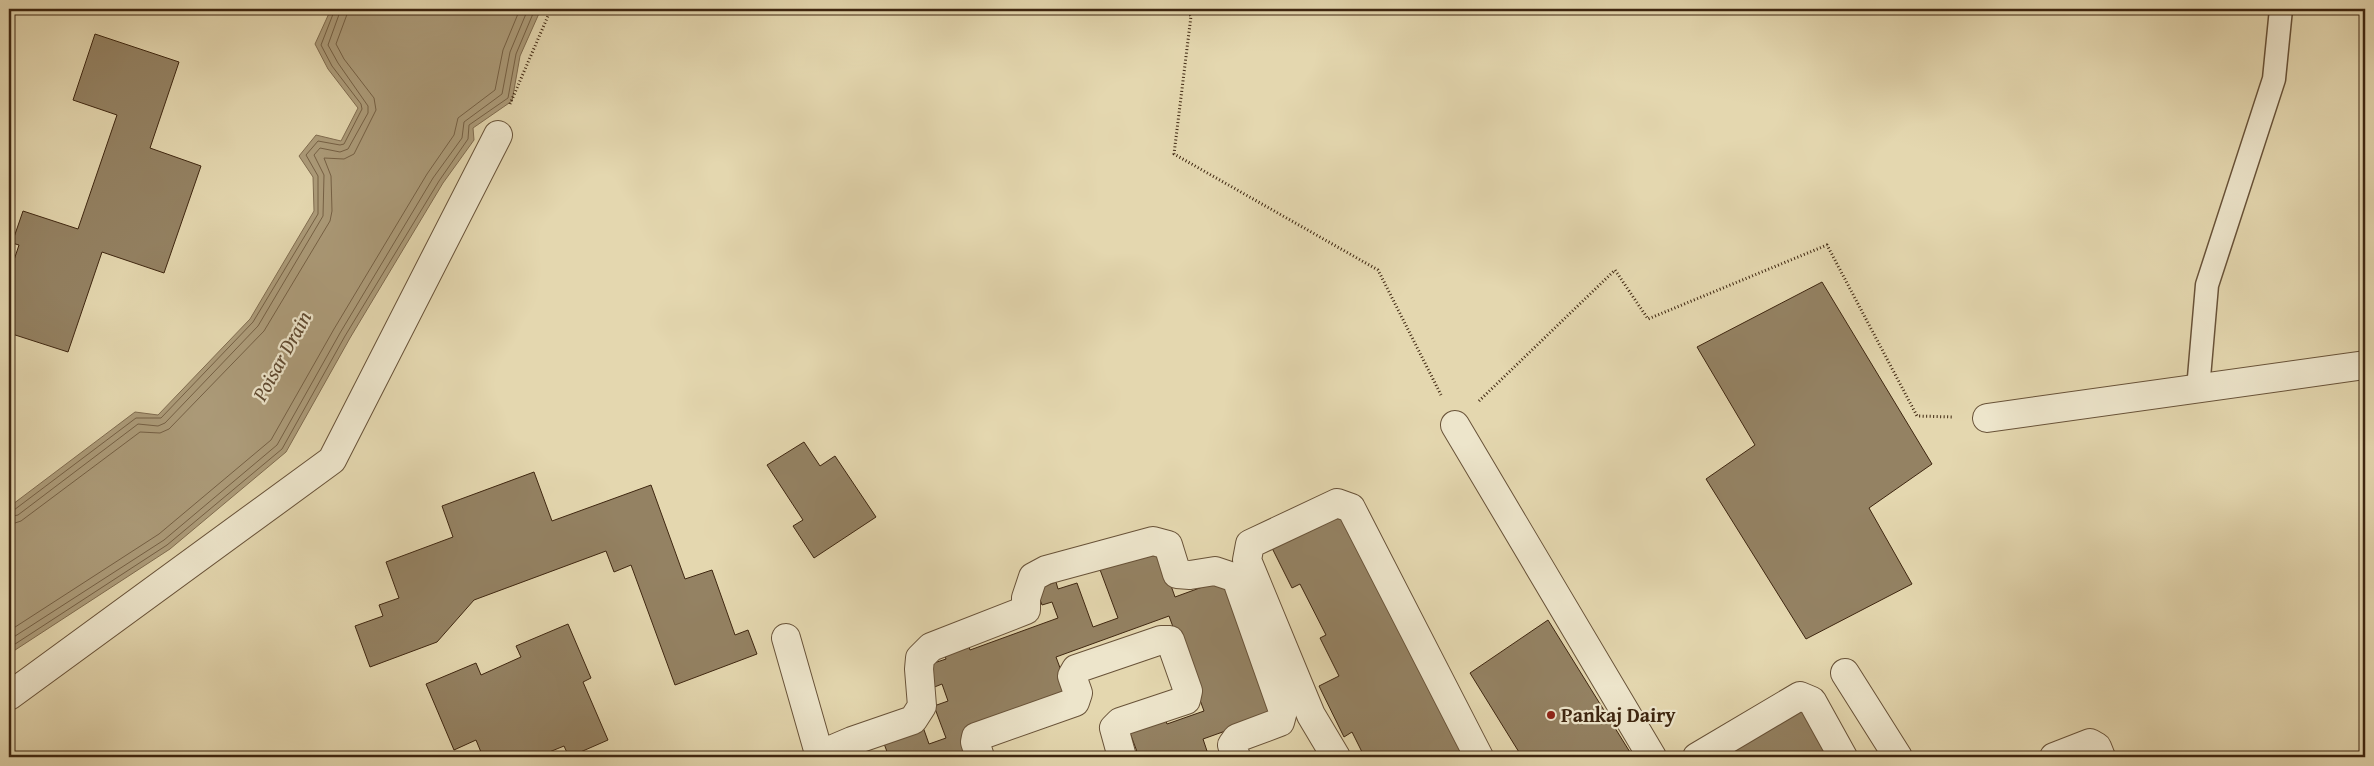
<svg xmlns="http://www.w3.org/2000/svg" width="2374" height="766" font-family="'Gentium Book Plus',serif">
<rect width="100%" height="100%" fill="#e4d7af"/>
<filter id="stains"><feTurbulence type="fractalNoise" baseFrequency=".004" numOctaves="4"/><feColorMatrix values="0 0 0 0 .2 0 0 0 0 .09 0 0 0 0 .02 0 0 0 .5 -.17"/></filter>
<radialGradient id="worn" r=".72"><stop offset=".6" stop-color="#630" stop-opacity="0"/><stop offset="1" stop-color="#630" stop-opacity=".3"/></radialGradient>
<!-- water -->
<path fill="#ac9b79" stroke="#806c4f" d="M 331,9 L 541,9 L 520,56 L 512,101 L 473,128 L 474,140 L 443,183 L 350,338 L 286,452 L 170,549 L 9,654 L 9,507 L 135,412 L 158,415 L 250,319 L 314,211 L 313,177 L 299,156 L 316,135 L 341,141 L 358,108 L 328,69 L 315,44 Z"/>
<g fill="none" stroke-linecap="round" stroke-linejoin="round">
<!-- shore -->
<g stroke="#756044" stroke-width="1">
<path d="M 9,511 L 14,510 L 136,418 L 161,418 L 253,322 L 318,214 L 318,176 L 306,155 L 318,141 L 340,145 L 344,144 L 362,109 L 361,104 L 332,66 L 321,45 L 335,9"/>
<path d="M 9,517 L 18,515 L 138,424 L 158,426 L 165,423 L 258,326 L 323,216 L 324,175 L 314,155 L 320,148 L 340,152 L 348,149 L 368,113 L 368,106 L 338,63 L 328,45 L 341,9"/>
<path d="M 9,525 L 21,521 L 140,432 L 160,433 L 169,429 L 264,331 L 330,221 L 332,211 L 331,176 L 324,158 L 344,159 L 354,154 L 376,110 L 374,98 L 344,59 L 336,44 L 349,9"/>
<path d="M 9,631 L 159,534 L 271,440 L 334,329 L 427,174 L 454,135 L 458,118 L 495,90 L 503,50 L 520,9"/>
<path d="M 9,640 L 164,540 L 277,445 L 340,333 L 433,178 L 462,138 L 464,122 L 502,94 L 510,52 L 528,9"/>
<path d="M 9,648 L 167,545 L 282,449 L 345,336 L 439,181 L 468,139 L 469,125 L 508,98 L 516,54 L 535,9"/>
</g>
</g>
<!-- building -->
<g fill="#948263" stroke="#3e2610">
<path d="M 95,34 L 179,62 L 150,148 L 201,166 L 164,273 L 102,252 L 68,352 L 9,333 L 9,275 L 19,245 L 12,243 L 23,211 L 78,229 L 117,115 L 73,100 Z"/>
<path d="M 1822,282 L 1932,464 L 1869,508 L 1912,584 L 1806,639 L 1706,479 L 1755,445 L 1697,347 Z"/>
<path d="M 804,442 L 820,466 L 835,456 L 876,517 L 814,558 L 793,526 L 803,520 L 767,465 Z"/>
<path d="M 534,472 L 552,521 L 651,485 L 685,579 L 712,570 L 735,635 L 748,630 L 757,654 L 675,685 L 631,565 L 614,572 L 606,551 L 474,600 L 437,642 L 370,667 L 355,626 L 383,616 L 379,605 L 399,598 L 386,562 L 453,537 L 442,506 Z"/>
<path d="M 1343,511 L 1473,757 L 1360,757 L 1364,756 L 1352,732 L 1344,737 L 1319,686 L 1339,676 L 1320,638 L 1326,635 L 1300,584 L 1292,588 L 1271,546 Z"/>
<path d="M 1157,546 L 1175,597 L 1227,578 L 1276,713 L 1203,739 L 1209,757 L 1139,757 L 1127,725 L 1163,712 L 1167,724 L 1204,711 L 1169,616 L 1056,657 L 1070,695 L 974,757 L 889,757 L 883,741 L 923,727 L 929,744 L 946,738 L 934,706 L 948,701 L 942,684 L 932,688 L 925,666 L 946,659 L 943,650 L 967,641 L 970,650 L 1058,618 L 1052,602 L 1042,605 L 1036,589 L 1056,582 L 1058,589 L 1077,583 L 1093,627 L 1118,618 L 1099,567 Z"/>
<path d="M 1548,620 L 1633,757 L 1522,757 L 1470,673 Z"/>
<path d="M 568,624 L 591,678 L 583,682 L 608,740 L 569,757 L 564,746 L 537,757 L 483,757 L 476,740 L 454,750 L 426,684 L 476,663 L 481,675 L 521,657 L 516,646 Z"/>
<path d="M 1799,703 L 1833,757 L 1713,757 Z"/>
</g>
<g fill="none" stroke-linecap="round" stroke-linejoin="round">
<defs>
<path id="service" d="M 2198,389 L 2207,285 L 2274,79 L 2281,9"/>
<g id="minor">
<path d="M 1987,418 L 2365,365"/>
<path d="M 1455,425 L 1652,757"/>
<path d="M 786,638 L 820,757"/>
<path d="M 1845,673 L 1898,757"/>
<path d="M 9,696 L 332,460 L 498,135"/>
<path d="M 819,755 L 852,741 L 913,720 L 922,706 L 919,669 L 920,658 L 931,647 L 1026,610 L 1026,598 L 1033,577 L 1046,570 L 1153,541 L 1168,545 L 1177,574 L 1190,575 L 1215,571 L 1236,578 L 1283,711 L 1280,722 L 1237,738 L 1232,745 L 1236,757"/>
<path d="M 980,757 L 975,742 L 976,737 L 1075,702 L 1078,693 L 1072,676 L 1076,669 L 1161,640 L 1170,640 L 1188,691 L 1186,700 L 1120,722 L 1114,728 L 1122,757"/>
<path d="M 1336,757 L 1311,715 L 1247,560 L 1250,544 L 1337,503 L 1351,508 L 1479,757"/>
<path d="M 1697,757 L 1800,696 L 1812,701 L 1843,757"/>
<path d="M 2054,757 L 2090,743 L 2097,747 L 2101,757"/>
</g>
</defs>
<!-- service casing -->
<use href="#service" stroke="#685238" stroke-width="25"/>
<!-- minor casing -->
<use href="#minor" stroke="#685238" stroke-width="30"/>
<!-- path -->
<g stroke="#3e2610" stroke-width="3" stroke-dasharray="1 2.5" stroke-linecap="butt">
<path d="M 1186,9 L 1191,16 L 1174,154 L 1378,270 L 1441,395"/>
<path d="M 510,104 L 551,9"/>
<path d="M 1479,401 L 1615,270 L 1648,319 L 1827,245 L 1917,416 L 1954,417"/>
</g>
<!-- service -->
<use href="#service" stroke="#ede5cb" stroke-width="22"/>
<!-- minor -->
<use href="#minor" stroke="#ede5cb" stroke-width="28"/>
</g>
<!-- markers -->
<circle fill="#8f2418" stroke="#ede5cb" stroke-width="2" cx="1551" cy="715" r="5"/>
<g text-anchor="middle" stroke-width="4.5" stroke-linejoin="round" paint-order="stroke">
<!-- poi labels -->
<g font-size="20" font-weight="bold" fill="#3e2610" stroke="#ede5cb" text-anchor="start">
<text x="1561" y="722">Pankaj Dairy</text>
</g>
<!-- water labels -->
<g font-size="21" font-style="italic" fill="#5f4930" stroke="#ede5cb">
<text transform="translate(282 356) rotate(-61)" y="7">Poisar Drain</text>
</g>
</g>
<!-- margin -->
<rect width="2374" height="766" fill="none" stroke="#e4d7af" stroke-width="30"/>
<rect x="10" y="10" width="2354" height="746" fill="none" stroke="#3e2610" stroke-width="2.5"/>
<rect x="15" y="15" width="2344" height="736" fill="none" stroke="#3e2610"/>
<rect width="100%" height="100%" filter="url(#stains)"/>
<rect width="100%" height="100%" fill="url(#worn)"/>
</svg>
